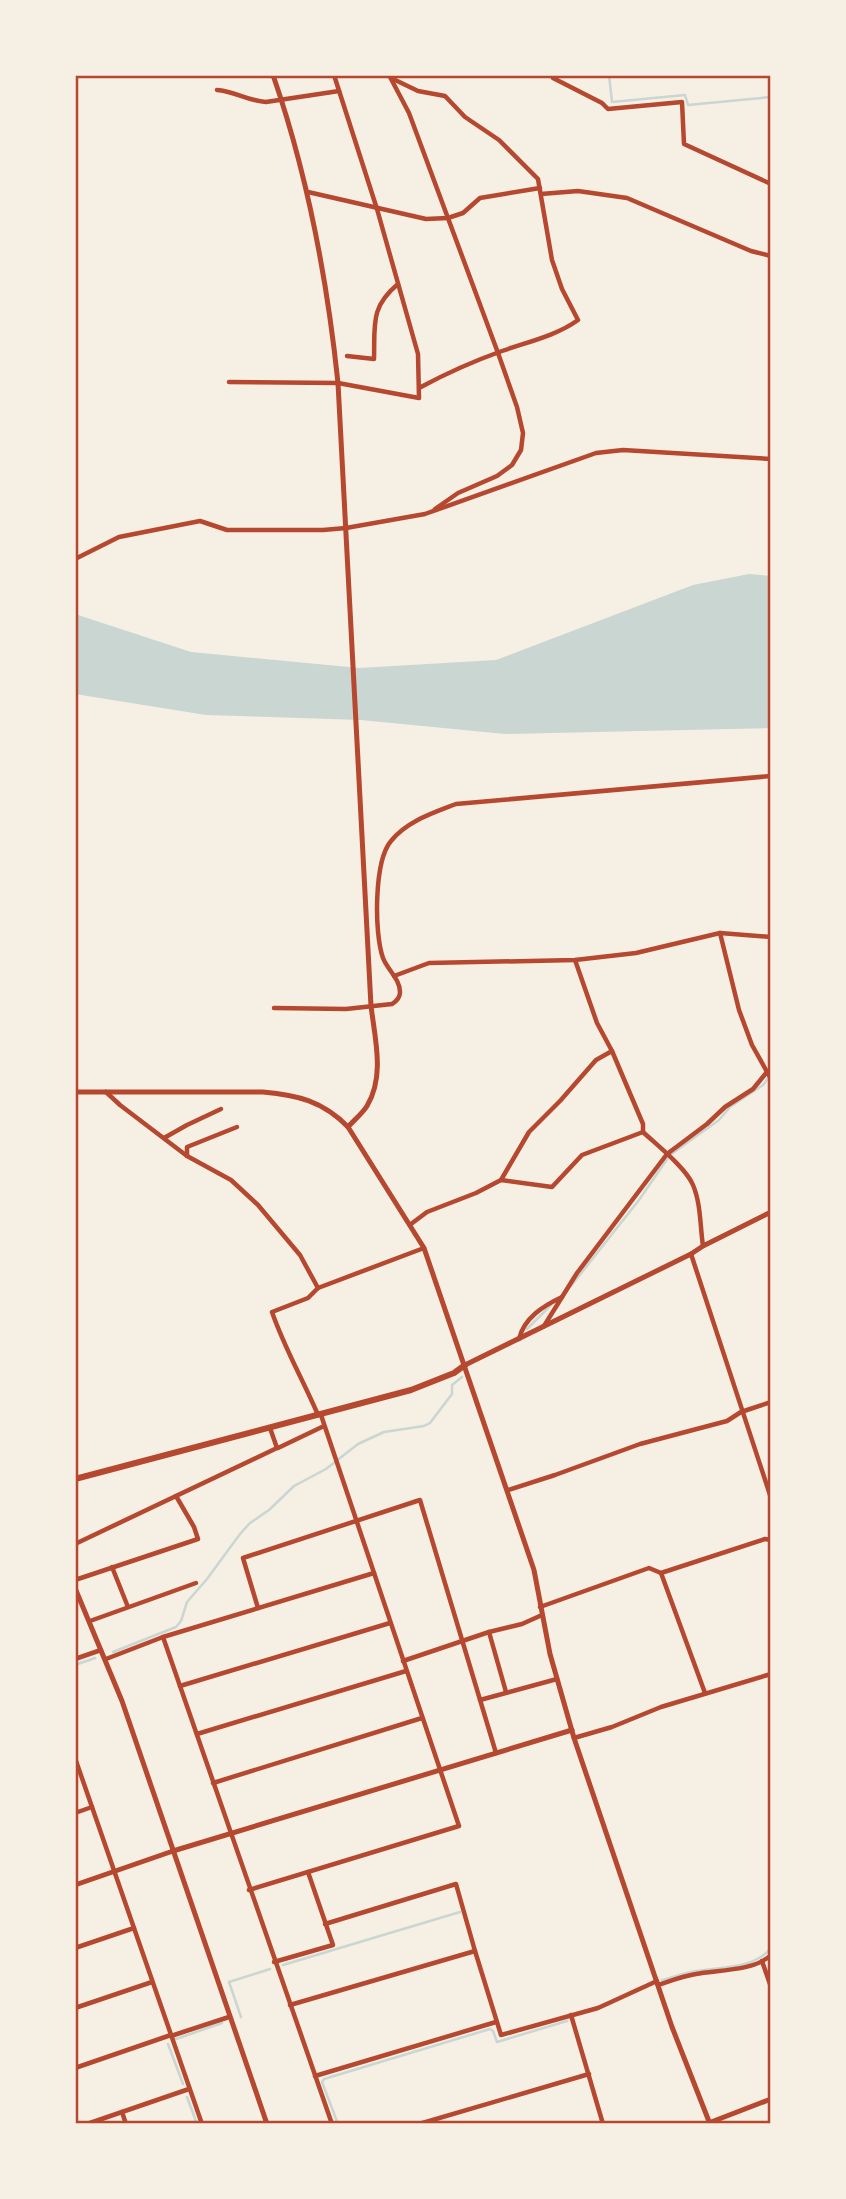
<svg xmlns="http://www.w3.org/2000/svg" width="846" height="2199" font-family="'Open Sans',sans-serif">
<rect width="100%" height="100%" fill="#f6efe4"/>
<!-- water -->
<path fill="#c9d6d2" d="M 749,574 L 771,576 L 771,728 L 505,734 L 361,720 L 206,715 L 75,694 L 75,614 L 191,652 L 359,668 L 496,660 L 693,585 Z"/>
<g fill="none" stroke-linecap="round" stroke-linejoin="round">
<!-- stream -->
<g stroke="#c9d6d2" stroke-width="2.5">
<path d="M 609,75 L 612,102 L 685,95 L 688,105 L 771,97"/>
<path d="M 571,1286 L 639,1200 L 670,1155 L 719,1120 L 730,1107 L 763,1085 L 769,1077"/>
<path d="M 527,1329 L 551,1305"/>
<path d="M 113,1652 L 176,1627 L 181,1621 L 187,1602 L 207,1579 L 240,1534 L 250,1523 L 269,1510 L 294,1486 L 326,1469 L 358,1444 L 384,1432 L 424,1426 L 430,1423 L 452,1394 L 452,1385 L 462,1377"/>
<path d="M 75,1665 L 95,1658"/>
<path d="M 283,1965 L 460,1912"/>
<path d="M 662,1980 C 673,1977 684,1973 696,1971 C 720,1967 754,1969 771,1948"/>
<path d="M 241,2017 L 229,1982 L 270,1969"/>
<path d="M 176,2039 L 222,2023"/>
<path d="M 168,2044 L 183,2084"/>
<path d="M 187,2097 L 197,2124"/>
<path d="M 338,2124 L 322,2082 L 324,2079 L 490,2029 L 493,2031 L 497,2042 L 567,2021"/>
</g>
<!-- minor -->
<g stroke="#b5482f" stroke-width="4.5">
<path d="M 389,75 L 409,113 L 498,353 L 517,407 L 523,433 L 521,450 L 512,465 L 497,476 L 458,493 L 435,509"/>
<path d="M 553,75 L 553,78 L 602,103 L 608,109 L 682,102 L 684,144 L 771,184"/>
<path d="M 391,78 L 418,91 L 445,96 L 465,117 L 499,140 L 538,179 L 552,260 L 562,289 L 578,320 C 556,336 527,342 502,351 C 474,361 447,373 421,387"/>
<path d="M 217,90 C 234,91 248,101 266,102 L 339,91"/>
<path d="M 308,192 L 426,219 L 448,218 L 463,213 L 480,198 L 540,188"/>
<path d="M 541,194 L 578,191 L 627,198 L 751,251 L 771,256"/>
<path d="M 347,356 L 374,359 C 375,325 370,307 398,284"/>
<path d="M 229,382 L 338,383 L 419,398 L 418,354 L 377,209 L 334,75"/>
<path d="M 75,559 L 119,537 L 200,521 L 227,530 L 323,530 L 346,528 L 425,514 L 596,453 L 623,450 L 771,459"/>
<path d="M 720,933 L 739,1010 L 752,1045 L 771,1079"/>
<path d="M 575,960 L 597,1023 L 612,1051 L 643,1124 L 643,1132 C 657,1145 686,1168 693,1185 C 701,1204 700,1226 703,1246"/>
<path d="M 394,976 L 429,963 L 575,960 L 636,953 L 720,933 L 771,937"/>
<path d="M 274,1008 L 346,1009 L 392,1004 C 397,1001 400,998 400,992 C 400,979 387,969 383,958 C 374,933 374,861 391,841 C 407,821 433,813 456,804 L 771,776"/>
<path d="M 106,1092 L 120,1105 L 187,1156 L 231,1180 L 258,1205 L 300,1255 L 318,1288"/>
<path d="M 164,1138 L 187,1125 L 221,1109"/>
<path d="M 187,1156 L 187,1147 L 237,1127"/>
<path d="M 501,1180 L 552,1187 L 582,1155 L 643,1132"/>
<path d="M 411,1224 L 427,1212 L 476,1193 L 501,1180 L 529,1132 L 560,1101 L 596,1060 L 612,1051"/>
<path d="M 691,1254 L 771,1498"/>
<path d="M 544,1326 L 577,1273 L 667,1154 L 707,1124 L 725,1107 L 753,1089 L 767,1072"/>
<path d="M 519,1339 C 524,1318 543,1306 562,1297"/>
<path d="M 318,1415 C 303,1380 284,1347 272,1312 L 308,1298 L 318,1288 L 424,1248"/>
<path d="M 278,1448 L 324,1426"/>
<path d="M 508,1490 L 555,1475 L 640,1444 L 727,1421 L 741,1412 L 771,1402"/>
<path d="M 75,1544 L 277,1448 L 270,1428"/>
<path d="M 112,1567 L 128,1607"/>
<path d="M 661,1573 L 705,1693"/>
<path d="M 75,1580 L 198,1539 L 194,1527 L 176,1496"/>
<path d="M 540,1607 L 649,1568 L 661,1573 L 765,1539 L 771,1540"/>
<path d="M 258,1608 L 243,1558 L 420,1500 L 496,1753"/>
<path d="M 90,1621 L 196,1583"/>
<path d="M 489,1632 L 506,1692"/>
<path d="M 75,1659 L 101,1650"/>
<path d="M 106,1659 L 163,1637"/>
<path d="M 403,1661 L 489,1632 L 522,1624 L 542,1615"/>
<path d="M 180,1686 L 390,1623"/>
<path d="M 480,1700 L 557,1679"/>
<path d="M 197,1734 L 406,1671"/>
<path d="M 574,1738 L 612,1727 L 661,1707 L 771,1674"/>
<path d="M 75,1758 L 202,2124"/>
<path d="M 213,1783 L 422,1718"/>
<path d="M 75,1813 L 92,1807"/>
<path d="M 249,1890 L 459,1826 L 321,1415"/>
<path d="M 325,1924 L 456,1884 L 475,1951"/>
<path d="M 75,1948 L 134,1928"/>
<path d="M 762,1961 L 771,1987"/>
<path d="M 274,1962 L 333,1945 L 308,1872"/>
<path d="M 658,1985 C 670,1981 683,1976 696,1974 C 717,1970 755,1971 771,1955"/>
<path d="M 290,2005 L 475,1951 L 501,2035 L 598,2008 L 657,1981"/>
<path d="M 75,2008 L 152,1982"/>
<path d="M 571,2015 L 603,2124"/>
<path d="M 171,2036 L 229,2017"/>
<path d="M 75,2068 L 171,2035"/>
<path d="M 315,2076 L 496,2022"/>
<path d="M 122,2112 L 126,2124"/>
<path d="M 87,2124 L 189,2089"/>
<path d="M 332,2124 L 163,1637 L 374,1573"/>
<path d="M 419,2124 L 589,2074"/>
</g>
<!-- tertiary -->
<g stroke="#b5482f" stroke-width="5">
<path d="M 75,1588 L 122,1701 L 267,2124"/>
<path d="M 75,1885 L 173,1851 L 572,1730"/>
<path d="M 706,2124 L 771,2099"/>
</g>
<!-- secondary -->
<g stroke="#b5482f" stroke-width="5">
<path d="M 273,75 C 308,176 327,278 338,383 L 371,1006 C 375,1039 385,1076 367,1106 C 362,1114 354,1120 348,1127"/>
<path d="M 75,1092 L 263,1092 C 297,1095 323,1101 348,1127 L 424,1248 L 534,1570 L 550,1654 L 574,1738 L 672,2027 L 710,2124"/>
<path d="M 465,1365 L 691,1254 L 703,1246 L 771,1212"/>
</g>
<!-- primary -->
<path stroke="#b5482f" stroke-width="6" d="M 75,1479 L 411,1390 L 454,1373 L 465,1365"/>
</g>
<!-- border -->
<rect width="846" height="2199" fill="none" stroke="#f6efe4" stroke-width="154"/>
<rect x="77" y="77" width="692" height="2045" fill="none" stroke="#b5482f" stroke-width="2.5"/>
</svg>
